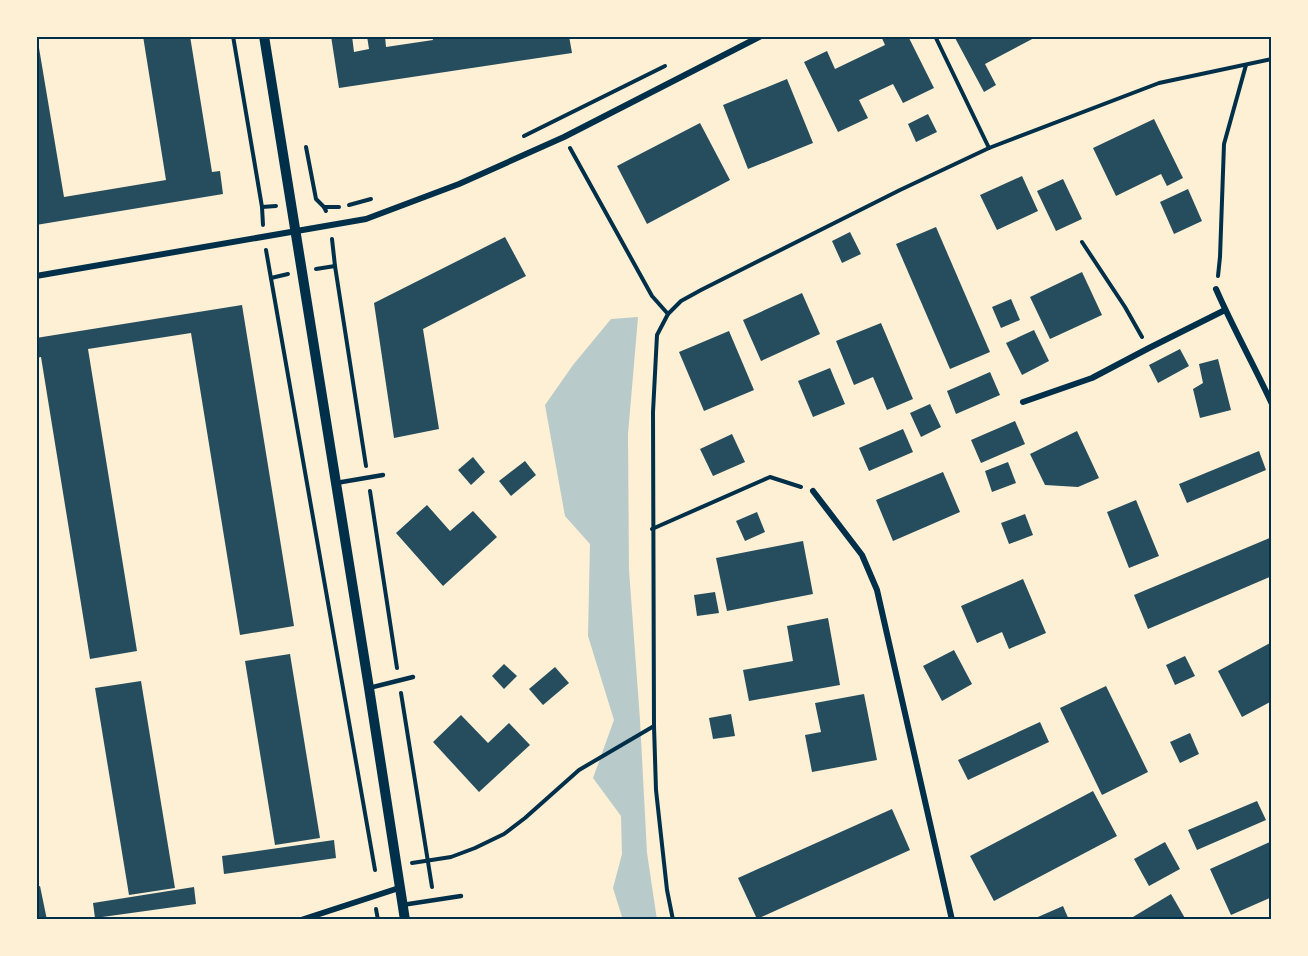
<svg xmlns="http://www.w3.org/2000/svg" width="1308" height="956" font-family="Arial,sans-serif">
<rect width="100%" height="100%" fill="#fdf0d5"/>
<!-- green -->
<path fill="#b9caca" d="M 638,317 L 628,434 L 629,570 L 640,720 L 647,853 L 657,920 L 623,920 L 613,888 L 622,854 L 621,816 L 593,778 L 614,720 L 588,636 L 590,544 L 565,516 L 545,405 L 573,365 L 611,319 Z"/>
<!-- building -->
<g fill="#264d5e">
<path d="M 36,36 L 37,36 L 64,197 L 166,180 L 143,36 L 190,36 L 212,172 L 220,171 L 223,194 L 36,225 Z"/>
<path d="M 331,36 L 352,36 L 354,52 L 369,49 L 367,36 L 385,36 L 386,47 L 433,40 L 432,36 L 450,36 L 450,38 L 463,36 L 569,36 L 572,53 L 339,88 Z"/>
<path d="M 881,36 L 908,36 L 934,88 L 903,103 L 893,84 L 859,100 L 868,118 L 838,132 L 804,62 L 827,51 L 835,69 L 885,45 Z"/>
<path d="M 954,36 L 1038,36 L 985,64 L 996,85 L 984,92 Z"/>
<path d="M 787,79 L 813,143 L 748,169 L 723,105 Z"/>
<path d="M 928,114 L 937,132 L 916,142 L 908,124 Z"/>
<path d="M 1154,119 L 1183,178 L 1167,186 L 1161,174 L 1116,196 L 1093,148 Z"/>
<path d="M 700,123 L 730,180 L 647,224 L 617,166 Z"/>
<path d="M 1022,176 L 1038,211 L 997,230 L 980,195 Z"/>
<path d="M 1063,179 L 1082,219 L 1056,231 L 1037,191 Z"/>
<path d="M 1188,189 L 1202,221 L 1174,234 L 1160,202 Z"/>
<path d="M 936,227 L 990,352 L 950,369 L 896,244 Z"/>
<path d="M 850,232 L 861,254 L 842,263 L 832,241 Z"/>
<path d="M 505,237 L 526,276 L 423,329 L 439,429 L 394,438 L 374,303 Z"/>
<path d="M 1082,272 L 1102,315 L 1050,339 L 1030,297 Z"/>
<path d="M 802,293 L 820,334 L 761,361 L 743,320 Z"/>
<path d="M 1011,299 L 1020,320 L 1001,328 L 992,307 Z"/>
<path d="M 242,305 L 294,626 L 240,635 L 191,333 L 88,349 L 137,651 L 90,659 L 41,357 L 36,358 L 36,338 Z"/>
<path d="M 881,323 L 913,399 L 887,410 L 873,377 L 854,385 L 836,341 Z"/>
<path d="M 1034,330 L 1049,361 L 1022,375 L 1006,343 Z"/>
<path d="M 729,331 L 754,390 L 704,411 L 679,352 Z"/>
<path d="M 1180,349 L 1189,366 L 1158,383 L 1149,365 Z"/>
<path d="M 1218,359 L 1231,410 L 1200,418 L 1193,389 L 1203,383 L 1199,364 Z"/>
<path d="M 830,368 L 845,404 L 813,417 L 798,381 Z"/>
<path d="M 990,372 L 1000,395 L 956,414 L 947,391 Z"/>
<path d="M 930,404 L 941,427 L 921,437 L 910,413 Z"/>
<path d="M 1015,421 L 1025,444 L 981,463 L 971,440 Z"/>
<path d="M 903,429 L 913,452 L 869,471 L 859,448 Z"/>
<path d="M 1077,431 L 1099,478 L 1078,487 L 1045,485 L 1030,454 Z"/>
<path d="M 732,434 L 745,462 L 713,476 L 700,449 Z"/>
<path d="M 1259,451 L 1266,470 L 1187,503 L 1179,484 Z"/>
<path d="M 473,457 L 485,472 L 471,485 L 458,470 Z"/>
<path d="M 525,461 L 536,475 L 511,496 L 499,481 Z"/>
<path d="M 1008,462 L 1016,483 L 992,492 L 985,471 Z"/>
<path d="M 943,472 L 960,512 L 893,541 L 876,500 Z"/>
<path d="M 1136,500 L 1159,556 L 1129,568 L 1107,512 Z"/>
<path d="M 427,505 L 450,531 L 473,511 L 497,537 L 443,586 L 396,533 Z"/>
<path d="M 757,512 L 765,532 L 745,541 L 736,521 Z"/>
<path d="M 1025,514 L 1033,535 L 1009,544 L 1001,523 Z"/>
<path d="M 1272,537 L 1272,576 L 1148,629 L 1134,595 Z"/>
<path d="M 803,541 L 813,594 L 727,611 L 716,558 Z"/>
<path d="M 1023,579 L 1046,633 L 1009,649 L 1002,632 L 977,643 L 961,606 Z"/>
<path d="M 715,592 L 719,613 L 697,616 L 694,595 Z"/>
<path d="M 828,618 L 840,685 L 749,701 L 743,670 L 793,661 L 787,626 Z"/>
<path d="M 1272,642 L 1272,701 L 1242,717 L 1218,671 Z"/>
<path d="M 954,650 L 972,684 L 942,701 L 923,666 Z"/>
<path d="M 290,654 L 320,838 L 275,845 L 245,661 Z"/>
<path d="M 1185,656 L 1195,676 L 1175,685 L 1166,665 Z"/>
<path d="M 504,664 L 517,676 L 504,689 L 492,676 Z"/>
<path d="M 555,667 L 569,683 L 543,705 L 529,689 Z"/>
<path d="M 141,681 L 175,888 L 129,895 L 95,688 Z"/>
<path d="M 1106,686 L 1148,772 L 1102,795 L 1060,708 Z"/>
<path d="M 864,694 L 877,760 L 812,772 L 805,735 L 821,732 L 815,703 Z"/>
<path d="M 731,714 L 735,736 L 713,739 L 709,718 Z"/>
<path d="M 461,715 L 488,743 L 509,723 L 530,745 L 479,792 L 433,742 Z"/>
<path d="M 1040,722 L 1049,742 L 968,780 L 958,760 Z"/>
<path d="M 1190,733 L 1199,754 L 1180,763 L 1170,742 Z"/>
<path d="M 1093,791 L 1117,836 L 994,901 L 970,856 Z"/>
<path d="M 1257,801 L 1266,820 L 1197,850 L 1188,830 Z"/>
<path d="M 892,809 L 910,850 L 757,919 L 738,878 Z"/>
<path d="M 334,840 L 336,858 L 224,874 L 222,856 Z"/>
<path d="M 1272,841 L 1272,897 L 1231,915 L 1210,869 Z"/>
<path d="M 1165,842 L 1180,869 L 1149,886 L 1134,859 Z"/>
<path d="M 40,886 L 47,920 L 36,920 L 36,887 Z"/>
<path d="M 194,887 L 196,904 L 95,918 L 93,903 Z"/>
<path d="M 1171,894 L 1186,920 L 1128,920 Z"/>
<path d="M 1063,906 L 1069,920 L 1031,920 Z"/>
</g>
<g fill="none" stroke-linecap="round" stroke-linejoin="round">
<!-- path -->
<g stroke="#003049" stroke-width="4">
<path d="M 233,36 L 262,207 L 263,225"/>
<path d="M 935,36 L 989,148"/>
<path d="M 524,136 L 665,66"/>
<path d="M 306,147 L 316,199 L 324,207 L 326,211"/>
<path d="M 570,148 L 652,296 L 668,314"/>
<path d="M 349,205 L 371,199"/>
<path d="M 262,207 L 276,206"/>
<path d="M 324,207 L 339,207"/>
<path d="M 332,239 L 335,266 L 366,466"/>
<path d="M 1082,242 L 1125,307 L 1142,337"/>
<path d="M 266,250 L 375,870"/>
<path d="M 316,269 L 335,266"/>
<path d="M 1218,276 L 1220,257 L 1224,144 L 1246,65"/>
<path d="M 271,278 L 288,274"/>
<path d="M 370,491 L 397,668"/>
<path d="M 652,529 L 770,477 L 801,487"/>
<path d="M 401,693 L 432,887"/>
<path d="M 412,863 L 451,857 L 475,848 L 504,834 L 525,818 L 579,770 L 654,726"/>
<path d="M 376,909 L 378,920"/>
<path d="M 673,920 L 667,890 L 656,790 L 654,726 L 653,412 L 657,335 L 668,314 L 681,301 L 701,290 L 900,190 L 989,148 L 1159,83 L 1272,59"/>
</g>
<!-- service -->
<g stroke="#003049" stroke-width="4.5">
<path d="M 336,483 L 383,475"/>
<path d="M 369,688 L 413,677"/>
<path d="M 402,905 L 461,896"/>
</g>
<!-- minor -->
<g stroke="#003049" stroke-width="6">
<path d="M 36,276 L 366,219 L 459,184 L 564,137 L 761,36"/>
<path d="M 1216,289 C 1233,328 1254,365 1272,404"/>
<path d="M 1023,402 L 1092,378 L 1149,348 L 1225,310"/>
<path d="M 813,491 L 862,555 L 877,590 L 952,920"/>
<path d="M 301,920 L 399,888"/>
</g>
<!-- tertiary -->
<path stroke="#003049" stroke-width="10" d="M 264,36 L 369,688 L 405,920"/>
</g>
<!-- border -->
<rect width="1308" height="956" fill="none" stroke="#fdf0d5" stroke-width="75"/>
<rect x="38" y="38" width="1232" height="880" fill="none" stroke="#003049" stroke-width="2"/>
</svg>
